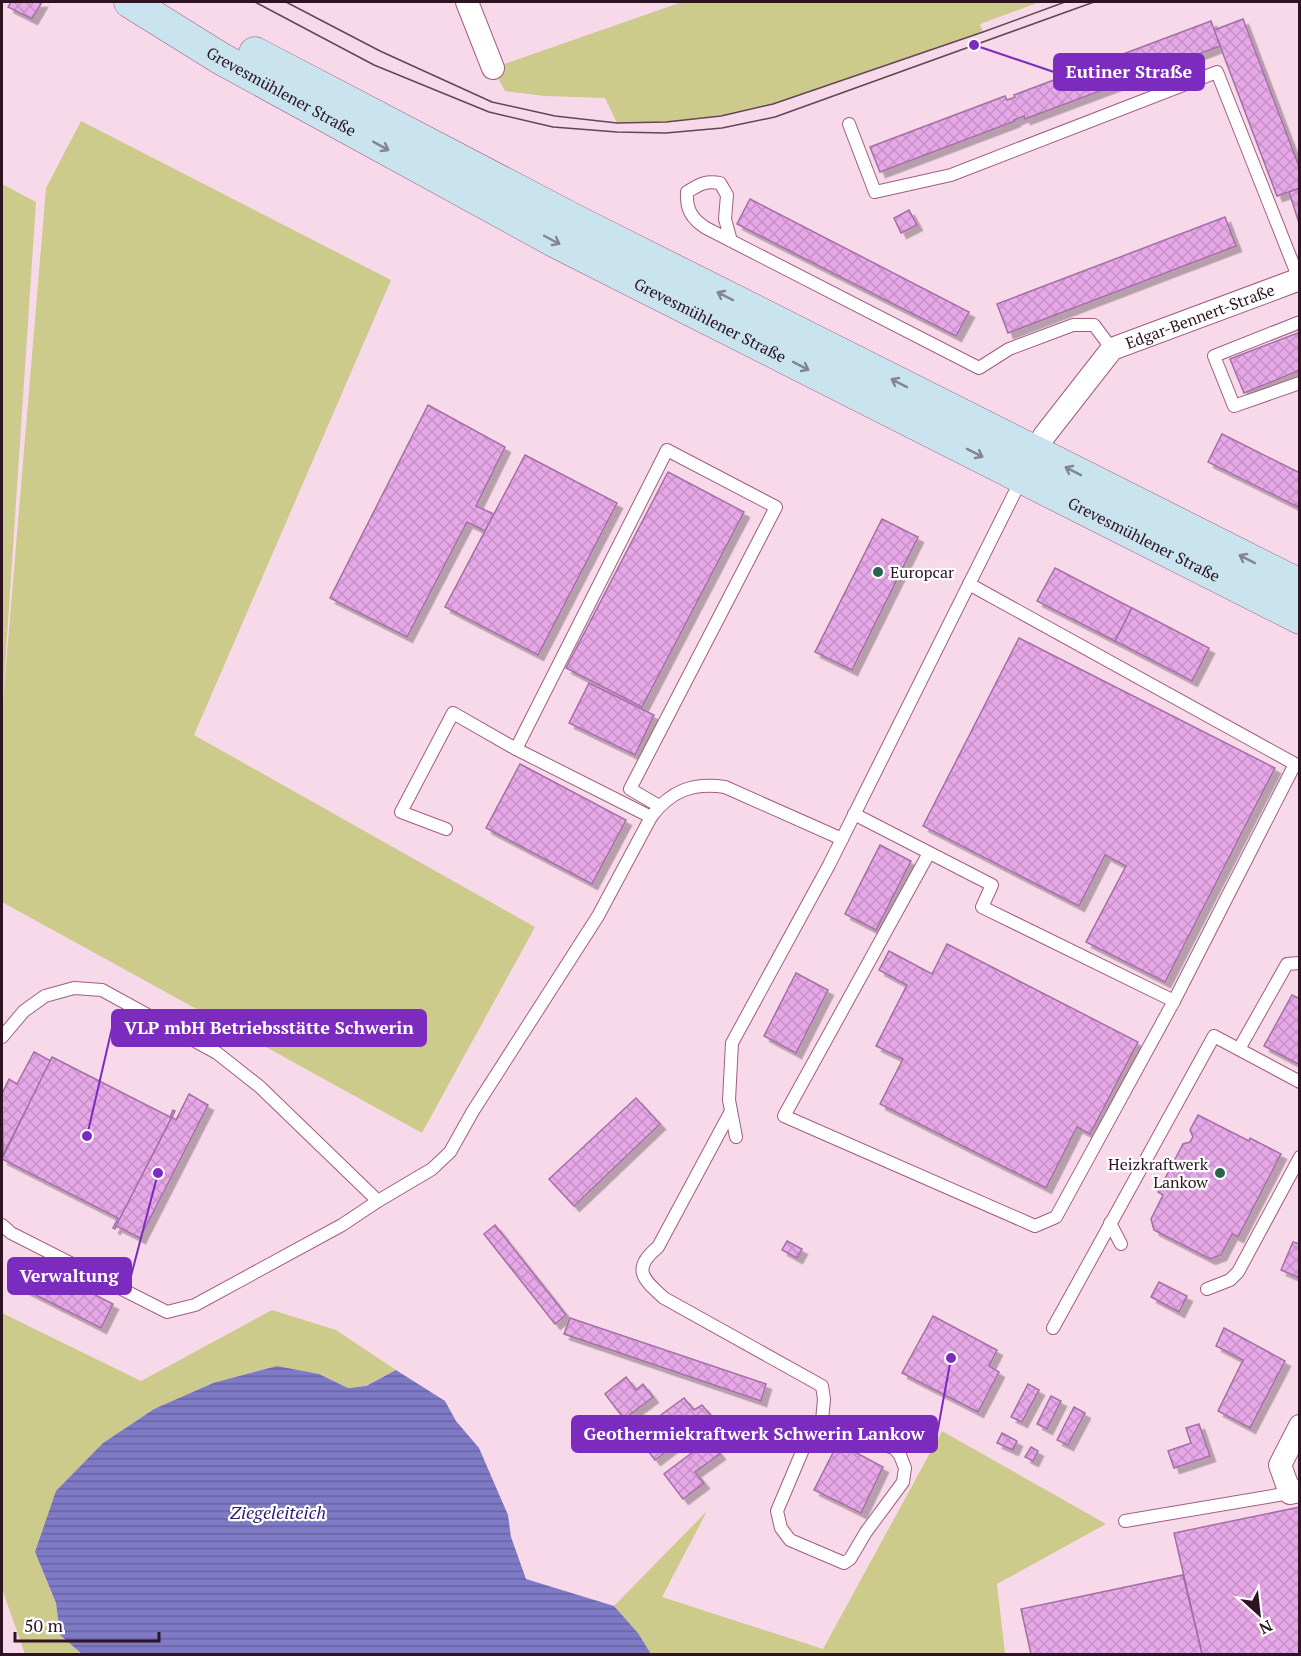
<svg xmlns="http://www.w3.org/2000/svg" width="1301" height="1656" font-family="'PT Serif',serif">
<defs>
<pattern id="water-rules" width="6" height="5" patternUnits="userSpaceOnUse" patternTransform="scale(1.5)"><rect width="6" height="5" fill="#7f7ac5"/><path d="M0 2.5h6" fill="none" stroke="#6863a0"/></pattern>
<pattern id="building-cross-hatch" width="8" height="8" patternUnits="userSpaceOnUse" patternTransform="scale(1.5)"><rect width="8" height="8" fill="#e7a8e8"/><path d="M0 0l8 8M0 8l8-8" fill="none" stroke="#c690c7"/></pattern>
<filter id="shadow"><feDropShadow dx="5.5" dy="5.5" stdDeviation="0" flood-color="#0004"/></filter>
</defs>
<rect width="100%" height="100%" fill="#f8d9e9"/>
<!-- green -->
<g fill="#cdcb8c">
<path d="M 682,2 L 1040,2 L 980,24 L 983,32 L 773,104 L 721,116 L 666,122 L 617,123 L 605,98 L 545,96 L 505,91 L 493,68 Z"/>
<path d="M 81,121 L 391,280 L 194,735 L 535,927 L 422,1133 L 2,902 L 2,184 L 36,202 L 2,713 L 46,188 Z"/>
<path d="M 272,1310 L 336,1330 L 396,1370 L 365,1386 L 348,1388 L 319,1374 L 277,1366 L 213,1383 L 154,1409 L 103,1443 L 35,1552 L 56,1603 L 60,1635 L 82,1654 L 25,1654 L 2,1589 L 2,1313 L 141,1381 Z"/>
<path d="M 942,1431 L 1106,1524 L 997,1584 L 1005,1654 L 651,1654 L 638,1633 L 614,1606 L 707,1511 L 662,1597 L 823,1649 Z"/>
</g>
<!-- water -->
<path fill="url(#water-rules)" d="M 277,1366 L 319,1374 L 348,1388 L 366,1386 L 396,1370 L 445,1401 L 456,1421 L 479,1448 L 508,1515 L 511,1537 L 526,1579 L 614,1606 L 638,1633 L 651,1654 L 82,1654 L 60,1635 L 56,1603 L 35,1552 L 56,1491 L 103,1443 L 154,1409 L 213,1383 Z"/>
<!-- building -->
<g fill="url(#building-cross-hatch)" stroke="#a36fa5" stroke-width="1.5" filter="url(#shadow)">
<path d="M 11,2 L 42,2 L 32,19 L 8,7 Z"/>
<path d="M 1243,19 L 1300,169 L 1300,188 L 1277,196 L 1214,30 Z"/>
<path d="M 1211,21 L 1220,46 L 1025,119 L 1024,116 L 1014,120 L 1015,121 L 880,172 L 870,147 L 1005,96 L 1007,100 L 1015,97 L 1014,95 Z"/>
<path d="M 1300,188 L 1300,223 L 1299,223 L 1289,192 Z"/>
<path d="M 750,199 L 969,312 L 956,336 L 737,224 Z"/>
<path d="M 909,210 L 917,225 L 901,233 L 894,218 Z"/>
<path d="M 1225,217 L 1236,246 L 1008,333 L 997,304 Z"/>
<path d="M 1300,332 L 1300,370 L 1244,393 L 1230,359 Z"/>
<path d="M 428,405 L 505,447 L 476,506 L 494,514 L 485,531 L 467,522 L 407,637 L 330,598 Z"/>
<path d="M 1222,434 L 1300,473 L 1300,508 L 1208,462 Z"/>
<path d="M 525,455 L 617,503 L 538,655 L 445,607 Z"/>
<path d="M 668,472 L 744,512 L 642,707 L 566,668 Z"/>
<path d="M 882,519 L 918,537 L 852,670 L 815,652 Z"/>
<path d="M 1055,568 L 1132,608 L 1115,641 L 1037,601 Z"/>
<path d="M 1132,608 L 1209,648 L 1192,681 L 1115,641 Z"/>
<path d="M 1019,638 L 1275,768 L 1165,982 L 1086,942 L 1126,866 L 1105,855 L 1079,906 L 923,826 Z"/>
<path d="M 589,683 L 654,715 L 635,755 L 569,723 Z"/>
<path d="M 520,764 L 626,820 L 592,884 L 486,828 Z"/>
<path d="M 880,845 L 911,861 L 876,930 L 845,914 Z"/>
<path d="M 947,944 L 1138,1042 L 1090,1134 L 1077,1127 L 1046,1188 L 880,1104 L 903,1059 L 876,1046 L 907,985 L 879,970 L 889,951 L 932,974 Z"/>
<path d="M 796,973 L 828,990 L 796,1053 L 764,1036 Z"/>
<path d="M 1292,995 L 1300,999 L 1300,1065 L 1264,1046 Z"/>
<path d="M 34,1052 L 51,1061 L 3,1155 L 2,1094 L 9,1079 L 17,1084 Z"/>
<path d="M 52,1057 L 170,1117 L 173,1110 L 175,1111 L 115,1229 L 113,1228 L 118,1218 L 2,1159 Z"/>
<path d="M 189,1094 L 208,1105 L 140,1238 L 116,1226 L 172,1117 L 176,1120 Z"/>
<path d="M 636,1098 L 660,1124 L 574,1206 L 549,1179 Z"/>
<path d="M 1198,1115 L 1249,1141 L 1250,1138 L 1281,1154 L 1238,1237 L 1232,1234 L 1221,1255 L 1210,1259 L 1154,1230 L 1151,1219 L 1163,1195 L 1158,1192 L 1183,1144 L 1190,1142 L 1193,1137 L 1190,1130 Z"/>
<path d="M 495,1225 L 566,1315 L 555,1324 L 484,1234 Z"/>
<path d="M 787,1241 L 802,1249 L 797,1258 L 782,1250 Z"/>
<path d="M 1293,1242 L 1300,1244 L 1300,1278 L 1281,1270 Z"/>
<path d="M 28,1260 L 113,1304 L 101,1328 L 16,1285 Z"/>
<path d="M 1159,1282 L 1187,1296 L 1179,1312 L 1151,1297 Z"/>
<path d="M 933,1316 L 997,1350 L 989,1366 L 999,1372 L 978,1412 L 902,1373 Z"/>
<path d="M 570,1318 L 766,1384 L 761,1401 L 564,1334 Z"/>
<path d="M 1224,1328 L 1285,1361 L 1250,1428 L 1218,1411 L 1243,1360 L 1216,1346 Z"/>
<path d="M 626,1377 L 636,1390 L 643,1384 L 653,1397 L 624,1419 L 605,1394 Z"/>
<path d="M 1028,1384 L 1039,1390 L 1022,1422 L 1011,1417 Z"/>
<path d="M 1051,1396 L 1061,1401 L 1047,1429 L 1037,1424 Z"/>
<path d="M 684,1398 L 694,1410 L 702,1405 L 712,1417 L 655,1460 L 635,1434 Z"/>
<path d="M 1074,1407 L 1085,1413 L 1068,1445 L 1057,1440 Z"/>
<path d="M 1199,1424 L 1210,1456 L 1174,1468 L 1168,1451 L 1191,1443 L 1186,1428 Z"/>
<path d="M 1002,1433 L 1017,1441 L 1013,1450 L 997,1443 Z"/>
<path d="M 709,1440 L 720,1454 L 695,1472 L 704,1483 L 683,1499 L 664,1474 Z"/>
<path d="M 838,1443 L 883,1467 L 861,1513 L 814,1490 Z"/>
<path d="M 1031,1447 L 1038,1451 L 1033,1461 L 1025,1457 Z"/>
<path d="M 1300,1507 L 1300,1654 L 1202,1654 L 1174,1533 Z"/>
<path d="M 1183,1575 L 1202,1654 L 1031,1654 L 1021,1609 Z"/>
</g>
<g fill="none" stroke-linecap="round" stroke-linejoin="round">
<defs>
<g id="lane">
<path d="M 849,124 L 875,192 L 951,175 L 1217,72 L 1299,279"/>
<path d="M 731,241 L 725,219 L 727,195 L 720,183 C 705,180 699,185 687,192 C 686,210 692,219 706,228 L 979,368 L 1009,349 L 1073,325 L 1094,325 L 1112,349"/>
<path d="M 1300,322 L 1214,356 L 1234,406 L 1300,383"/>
<path d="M 516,749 L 667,450 L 776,507 L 630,789 L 659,806"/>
<path d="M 854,814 L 992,885 L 982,907 L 1174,1001"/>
<path d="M 446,829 L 401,812 L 453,713 L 516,749 L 651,817"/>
<path d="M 929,853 L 784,1116 L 1035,1226 L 1056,1217 L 1174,1001 L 1295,764 L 969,584"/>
<path d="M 2,1037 L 24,1011 L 45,996 L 74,988 L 102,990 L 217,1053 L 260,1087 L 378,1201"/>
<path d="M 1239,1049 L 1287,964 L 1300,963"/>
<path d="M 731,1111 L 658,1247 C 631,1269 643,1279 664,1298 L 822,1386 L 824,1399 L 822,1421 L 829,1429 L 894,1448 L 900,1455 L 905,1468 L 903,1482 L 866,1532 L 850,1559 L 844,1563 L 790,1540 L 781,1528 L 777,1511 L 807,1440 L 822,1421"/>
<path d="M 736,1137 L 729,1100 L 732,1043 L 829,865 L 1022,478"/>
<path d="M 1110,1223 L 1121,1244"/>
<path d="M 2,1225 L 11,1233 L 167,1312 L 195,1305 L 342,1225 L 378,1201 L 432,1169 L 450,1152 L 473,1111 L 598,916 L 651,817 C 670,791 693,782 725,787 L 842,839"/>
<path d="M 1207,1289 L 1230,1280 L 1238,1272 L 1300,1157"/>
<path d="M 1053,1328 L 1214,1036 L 1300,1082"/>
<path d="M 1125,1521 L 1290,1493"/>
</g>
<g id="street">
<path d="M 467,2 L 493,68"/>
<path id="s1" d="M 1029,465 L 1044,436 L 1112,349 L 1300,279"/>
<path d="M 1300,1426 L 1280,1465 L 1290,1493 L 1300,1491"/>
</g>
<g id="secondary">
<path id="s2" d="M 130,2 L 220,58 L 556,242 L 1300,618"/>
<path d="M 255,53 L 576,221 L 1300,585"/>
</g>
</defs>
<!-- lane casing -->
<use href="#lane" stroke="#a05d83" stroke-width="14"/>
<!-- street casing -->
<use href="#street" stroke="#a05d83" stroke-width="24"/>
<!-- secondary casing -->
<use href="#secondary" stroke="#a05d83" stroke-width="33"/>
<!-- lane -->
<use href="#lane" stroke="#fff" stroke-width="12"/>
<!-- street -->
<use href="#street" stroke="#fff" stroke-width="22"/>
<!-- secondary -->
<use href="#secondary" stroke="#c9e4ee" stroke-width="32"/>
<!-- tram -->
<g stroke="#624655" stroke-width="1.5">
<path d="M 255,2 L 374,65 L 489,112 L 553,127 L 617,132 L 666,133 L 722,128 L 775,117 L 1094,2"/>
<path d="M 286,2 L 380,51 L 492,102 L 555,116 L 617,123 L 666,122 L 721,116 L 773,104 L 983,32 L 1065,2"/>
</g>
</g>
<!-- one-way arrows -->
<defs><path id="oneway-shaft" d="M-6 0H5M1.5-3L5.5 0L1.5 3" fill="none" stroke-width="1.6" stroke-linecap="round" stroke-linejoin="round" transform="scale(1.5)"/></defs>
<g stroke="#838692">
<use href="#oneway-shaft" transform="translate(381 146) rotate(29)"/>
<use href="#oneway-shaft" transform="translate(552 240) rotate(28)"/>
<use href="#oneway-shaft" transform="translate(725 296) rotate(-153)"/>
<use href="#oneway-shaft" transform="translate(801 366) rotate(27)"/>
<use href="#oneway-shaft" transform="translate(899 383) rotate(-153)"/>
<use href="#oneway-shaft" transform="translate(975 453) rotate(27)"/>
<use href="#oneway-shaft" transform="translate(1073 471) rotate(-153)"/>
<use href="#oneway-shaft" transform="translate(1247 559) rotate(-153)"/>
</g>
<!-- markers -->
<g fill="#28634d" stroke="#fff" stroke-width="2">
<circle cx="878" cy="572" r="6"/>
<circle cx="1220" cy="1173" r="6"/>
</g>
<g text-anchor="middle" stroke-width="4.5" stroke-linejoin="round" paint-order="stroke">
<!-- street labels -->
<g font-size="16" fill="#2e1322" stroke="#fff">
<text dy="6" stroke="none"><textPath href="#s2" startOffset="176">Grevesmühlener Straße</textPath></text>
<text dy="6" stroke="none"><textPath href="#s1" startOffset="237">Edgar-Bennert-Straße</textPath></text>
<text dy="6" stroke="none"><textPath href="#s2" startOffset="662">Grevesmühlener Straße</textPath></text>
<text dy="6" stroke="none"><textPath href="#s2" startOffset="1148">Grevesmühlener Straße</textPath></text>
</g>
<!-- poi labels -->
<g font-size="16" fill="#2e1322" stroke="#fff" text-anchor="start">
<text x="890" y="578">Europcar</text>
<text x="1208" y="1170" text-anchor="end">Heizkraftwerk<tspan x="1208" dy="18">Lankow</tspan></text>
</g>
<!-- water labels -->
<g font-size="18" font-style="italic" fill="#301a73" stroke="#fff">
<text x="278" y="1519">Ziegeleiteich</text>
</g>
</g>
<!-- callouts -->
<path fill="none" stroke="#7b2cbf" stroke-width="2" d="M974 45L1054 72M87 1136L112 1028M158 1173L131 1276M951 1358L937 1434"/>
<g fill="#7b2cbf" stroke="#fff" stroke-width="2">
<circle cx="974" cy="45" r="6"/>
<circle cx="87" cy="1136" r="6"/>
<circle cx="158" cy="1173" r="6"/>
<circle cx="951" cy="1358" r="6"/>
</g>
<g fill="#7b2cbf" stroke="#7b2cbf" stroke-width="2">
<rect x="1054" y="54" width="150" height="36" rx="6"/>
<rect x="112" y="1010" width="314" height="36" rx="6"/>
<rect x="8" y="1258" width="123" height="36" rx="6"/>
<rect x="572" y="1416" width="365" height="36" rx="6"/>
</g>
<g font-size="18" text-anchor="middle" font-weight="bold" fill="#fff">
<text x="1129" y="78">Eutiner Straße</text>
<text x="269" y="1034">VLP mbH Betriebsstätte Schwerin</text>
<text x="69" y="1282">Verwaltung</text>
<text x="754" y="1440">Geothermiekraftwerk Schwerin Lankow</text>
</g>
<!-- border -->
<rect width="1301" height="1656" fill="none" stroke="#2e1322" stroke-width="6"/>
<!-- north arrow -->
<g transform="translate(1259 1614) rotate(153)" stroke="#ffffff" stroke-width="4.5" paint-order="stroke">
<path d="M0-4.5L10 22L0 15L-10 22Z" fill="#2e1322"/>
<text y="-9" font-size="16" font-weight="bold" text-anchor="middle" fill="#2e1322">N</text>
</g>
<!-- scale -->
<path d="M15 1632v9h144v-9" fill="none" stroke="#2e1322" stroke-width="3"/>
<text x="24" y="1632" font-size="18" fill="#2e1322" stroke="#ffffff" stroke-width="4.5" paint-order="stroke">50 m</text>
</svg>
